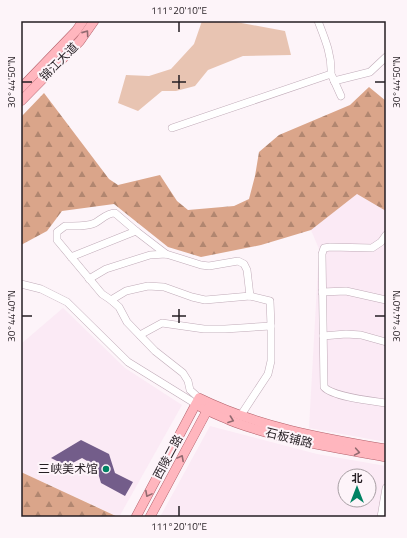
<svg xmlns="http://www.w3.org/2000/svg" width="407" height="538" font-family="'Titillium Web','Noto Sans SC',sans-serif">
<defs>
<pattern id="forest-firs" width="22" height="20" patternUnits="userSpaceOnUse"><rect width="22" height="20" fill="#daa58a"/><path d="M5 1l3.5 6h-7zM16 11l3.5 6h-7z" fill="#b18670"/></pattern>
</defs>
<rect width="100%" height="100%" fill="#fdf4f9"/>
<!-- built -->
<g fill="#fbeaf5" fill-rule="evenodd">
<path d="M 357,194 L 386,211 L 386,442 L 309,428 L 319,249 L 311,230 Z"/>
<path d="M 63,308 L 125,368 L 182,405 L 119,517 L 21,472 L 21,344 Z"/>
<path d="M 210,426 L 317,454 L 386,466 L 386,517 L 160,517 ZM 345,476 L 369,476 L 369,500 L 345,500 Z"/>
</g>
<!-- grass -->
<path fill="#e8c4b2" d="M 202,21 L 231,21 L 285,31 L 291,55 L 243,56 L 208,70 L 195,86 L 176,91 L 162,91 L 138,111 L 118,103 L 126,75 L 149,76 L 171,69 L 194,44 Z"/>
<!-- forest -->
<g fill="url(#forest-firs)">
<path d="M 369,87 L 386,101 L 386,211 L 357,194 L 311,230 L 261,245 L 201,257 L 168,247 L 114,204 L 62,211 L 47,231 L 21,245 L 21,117 L 44,93 L 109,179 L 118,185 L 160,175 L 177,201 L 188,210 L 234,206 L 249,199 L 255,176 L 259,152 L 279,135 L 350,105 Z"/>
<path d="M 21,472 L 118,517 L 21,517 Z"/>
</g>
<!-- building -->
<path fill="#735d8a" d="M 81,440 L 109,454 L 115,473 L 133,482 L 125,496 L 101,483 L 96,466 L 82,458 L 67,466 L 51,458 Z"/>
<g fill="none" stroke-linecap="round" stroke-linejoin="round">
<defs>
<g id="minor">
<path d="M 332,76 L 341,96"/>
<path d="M 334,81 L 370,72 L 386,57"/>
<path d="M 172,128 L 331,74 C 332,55 325,39 318,21"/>
<path d="M 136,231 L 115,213 C 107,213 102,219 95,223 C 86,227 75,226 65,226 L 57,232 L 57,240 L 102,294 L 111,300 L 119,307 L 127,322 L 155,351 L 183,373 L 188,381 L 190,390 L 199,398"/>
<path d="M 386,235 L 381,242 L 372,248 L 330,247 L 324,248 L 322,254 L 324,387 C 333,397 372,401 386,403"/>
<path d="M 71,257 L 136,231 L 166,254"/>
<path d="M 89,279 L 106,269 L 150,255 L 166,254 L 201,265 L 209,266 L 238,261 L 244,264 L 247,270 L 250,296"/>
<path d="M 21,284 L 41,289 L 67,302 L 128,362 L 196,404"/>
<path d="M 322,292 L 346,291 L 386,300"/>
<path d="M 111,300 L 126,291 L 148,286 L 164,287 L 192,297 L 205,300 L 250,296 L 270,301 L 271,326"/>
<path d="M 140,335 L 162,323 L 204,329 L 225,329 L 271,326 L 271,361 L 268,374 L 241,415"/>
<path d="M 323,336 L 346,334 L 361,335 L 386,342"/>
<path d="M 381,517 L 386,488"/>
</g>
<g id="major">
<path d="M 21,88 L 76,31 L 83,21"/>
<path d="M 21,101 L 80,41 L 94,21"/>
<path d="M 196,404 C 208,412 221,416 234,422 C 283,440 335,448 386,457"/>
<path d="M 136,517 L 199,398 C 258,427 322,438 386,449"/>
<path d="M 150,517 L 209,407"/>
</g>
</defs>
<!-- minor casing -->
<use href="#minor" stroke="#c0abb8" stroke-width="8"/>
<!-- major casing -->
<use href="#major" stroke="#b3616b" stroke-width="10"/>
<!-- minor -->
<use href="#minor" stroke="#fff" stroke-width="7"/>
<!-- major -->
<use href="#major" stroke="#ffb6be" stroke-width="9"/>
</g>
<!-- one-way arrows -->
<defs><path id="oneway-chevron" d="M-2-3.5L2.5 0L-2 3.5" fill="none" stroke-width="1.6" stroke-linecap="round" stroke-linejoin="round"/></defs>
<g stroke="#926a70">
<use href="#oneway-chevron" transform="translate(86 33) rotate(-55)"/>
<use href="#oneway-chevron" transform="translate(231 420) rotate(20)"/>
<use href="#oneway-chevron" transform="translate(357 452) rotate(10)"/>
<use href="#oneway-chevron" transform="translate(181 458) rotate(-62)"/>
<use href="#oneway-chevron" transform="translate(148 494) rotate(118)"/>
</g>
<!-- ticks -->
<path fill="none" stroke="#251e23" stroke-width="1.5" d="M 179,22 L 179,32M 179,75 L 179,89M 22,82 L 32,82M 172,82 L 186,82M 375,82 L 385,82M 179,309 L 179,323M 22,316 L 32,316M 172,316 L 186,316M 375,316 L 385,316M 179,506 L 179,516"/>
<!-- markers -->
<circle fill="#008263" stroke="#fdf4f9" stroke-width="1.5" cx="106" cy="469" r="4"/>
<g text-anchor="middle" stroke-width="4" stroke-linejoin="round" paint-order="stroke">
<!-- street labels -->
<g font-size="12" fill="#251e23" stroke="#fdf4f9">
<text transform="translate(59 62) rotate(-45)" y="4">锦江大道</text>
<text transform="translate(289 438) rotate(14)" y="4">石板铺路</text>
<text transform="translate(168 457) rotate(-62)" y="4">西陵二路</text>
</g>
<!-- poi labels -->
<g font-size="12" fill="#251e23" stroke="#fdf4f9" text-anchor="end">
<text x="98" y="473">三峡美术馆</text>
</g>
</g>
<!-- border -->
<rect width="407" height="538" fill="none" stroke="#fdf4f9" stroke-width="44"/>
<!-- north arrow -->
<g transform="translate(357 488)"><circle r="19" fill="#fdf4f9" stroke="#a79ea3"/>
<path d="M0-3L7 15L0 10L-7 15Z" fill="#008263"/>
<text y="-6" font-size="11" font-weight="bold" text-anchor="middle" fill="#251e23">北</text>
</g>
<rect x="22" y="22" width="363" height="494" fill="none" stroke="#251e23" stroke-width="1.5"/>
<g font-size="10" text-anchor="middle" fill="#251e23">
<text x="179" y="14">111°20'10"E</text>
<text transform="translate(11 82) rotate(-90)" y="4">30°44'50"N</text>
<text transform="translate(396 82) rotate(-90)" y="4">30°44'50"N</text>
<text transform="translate(11 316) rotate(-90)" y="4">30°44'40"N</text>
<text transform="translate(396 316) rotate(-90)" y="4">30°44'40"N</text>
<text x="179" y="530">111°20'10"E</text>
</g>
</svg>
